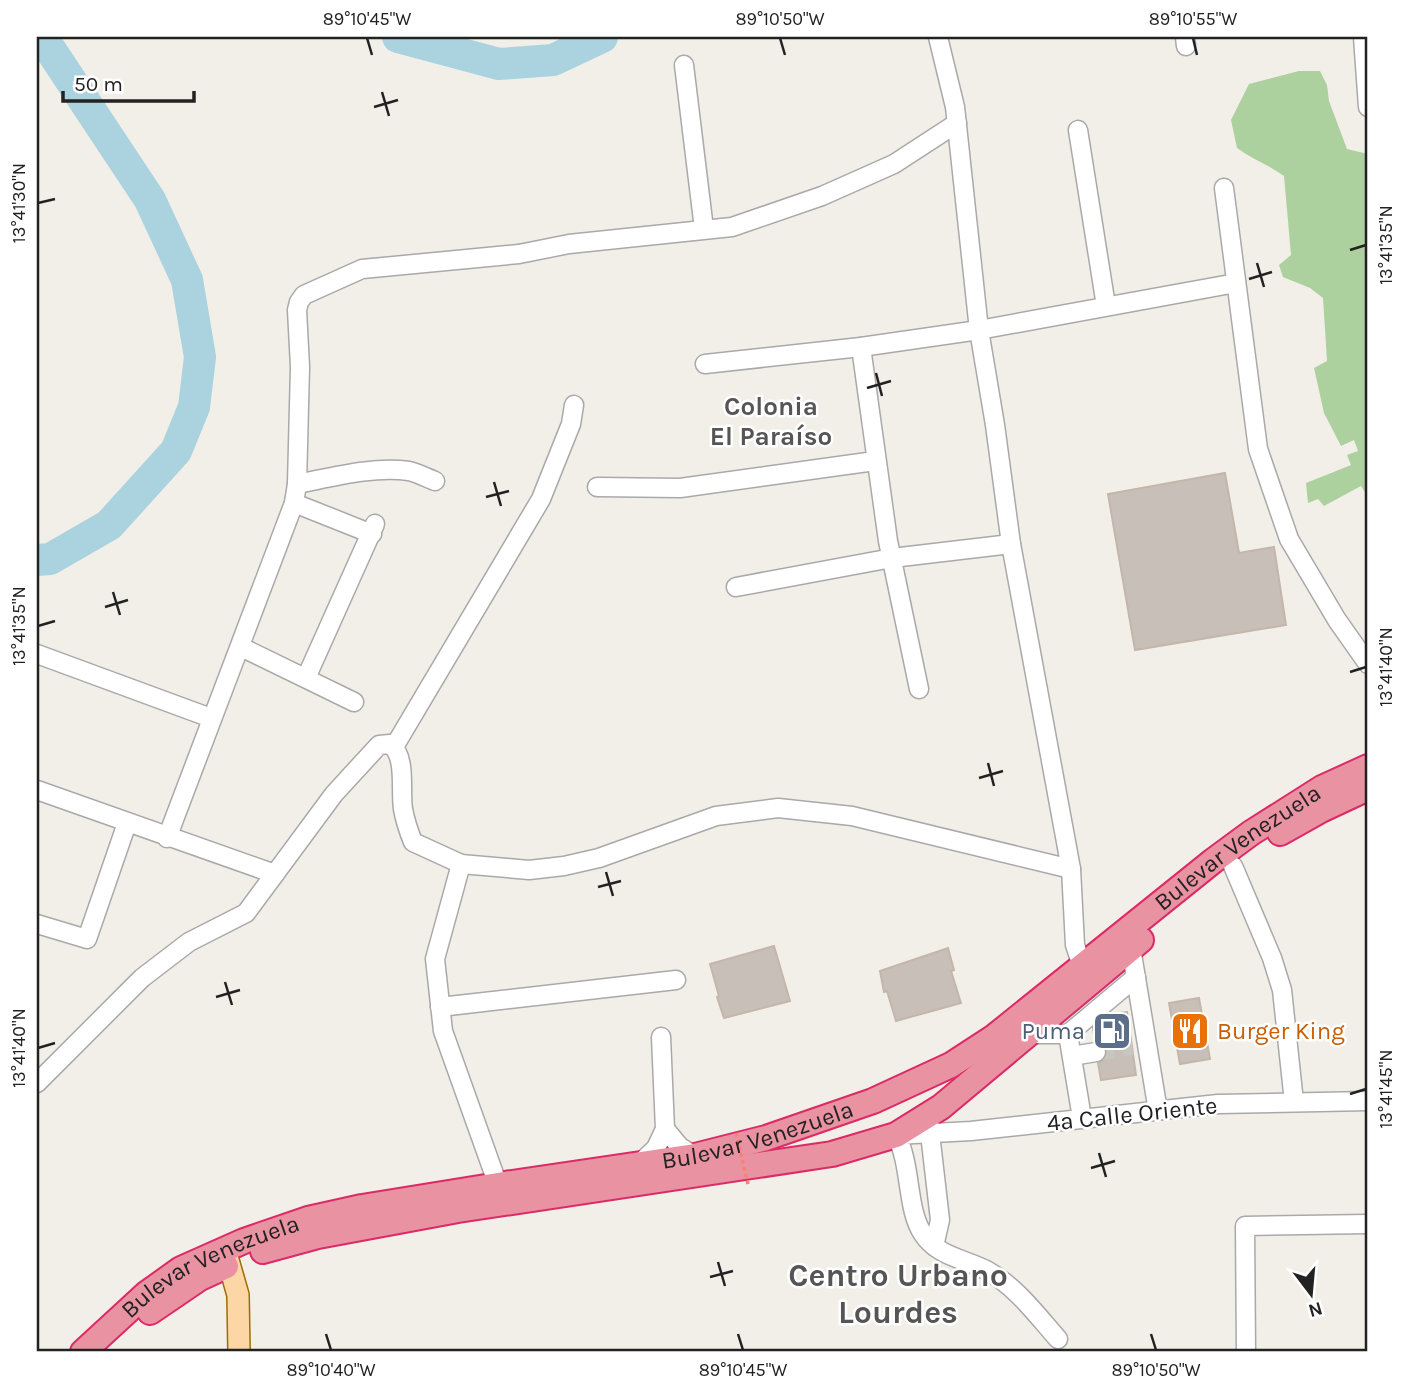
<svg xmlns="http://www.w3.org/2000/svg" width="1405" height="1389" font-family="Karla,sans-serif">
<rect width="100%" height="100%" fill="#f2efe9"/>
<!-- forest -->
<path fill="#add19e" d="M 1299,71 L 1320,71 L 1327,85 L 1329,101 L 1347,149 L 1368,154 L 1368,497 L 1361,486 L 1324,506 L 1318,499 L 1308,503 L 1306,483 L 1351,465 L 1347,455 L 1358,451 L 1354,440 L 1341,446 L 1324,413 L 1314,368 L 1327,361 L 1323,298 L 1310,288 L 1283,277 L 1279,265 L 1291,255 L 1284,176 C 1269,165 1252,159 1237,148 L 1231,120 L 1249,84 Z"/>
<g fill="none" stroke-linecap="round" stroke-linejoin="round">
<!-- river -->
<g stroke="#aad3df" stroke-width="32">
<path d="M 398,37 L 499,64 L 553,60 L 602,37"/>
<path d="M 37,560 L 50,559 L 109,525 L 176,451 L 194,407 L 200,357 L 187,280 L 150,200 L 42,37"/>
</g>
</g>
<!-- building -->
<g fill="#c7bfb8" stroke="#c4b6ab" stroke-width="2">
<path d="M 1225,473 L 1239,553 L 1274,547 L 1286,625 L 1135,650 L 1108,494 Z"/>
<path d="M 774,946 L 790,1001 L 724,1018 L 717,997 L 719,996 L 710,964 Z"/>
<path d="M 948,948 L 954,970 L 951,971 L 961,1003 L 896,1021 L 887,991 L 884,992 L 880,971 Z"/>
<path d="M 1199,998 L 1210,1059 L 1180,1064 L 1169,1003 Z"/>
<path d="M 1127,1012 L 1136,1075 L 1101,1080 L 1098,1063 L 1104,1060 L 1107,1051 L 1104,1044 L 1095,1041 L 1093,1028 L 1109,1014 Z"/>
</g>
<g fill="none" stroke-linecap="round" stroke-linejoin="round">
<!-- minor-tunnel -->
<path stroke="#c8c6c1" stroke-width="18" stroke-dasharray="18 9" stroke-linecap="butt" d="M 1096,1052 L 1132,1046"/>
<defs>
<g id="minor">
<path d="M 938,37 L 955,107 L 979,330 L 995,425 L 1011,544 L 1071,869 L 1075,945 L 1079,957 L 1085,964"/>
<path d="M 1185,37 L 1186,46"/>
<path d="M 1363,37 L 1368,107"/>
<path d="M 684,65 L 704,229"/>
<path d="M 1078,130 L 1106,306"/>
<path d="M 1224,188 L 1258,449 L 1289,539 L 1337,620 L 1368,664"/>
<path d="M 861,347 L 888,541 L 919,689"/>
<path d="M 705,364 L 861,347 L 979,330 L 1236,283"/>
<path d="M 297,484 C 333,477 373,466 409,471 C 418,473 427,478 435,481"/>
<path d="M 597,487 L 680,488 L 875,461"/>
<path d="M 294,503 L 372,534"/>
<path d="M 736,587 L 892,558 L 1011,544"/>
<path d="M 241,647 L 354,702"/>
<path d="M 37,654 L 211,718"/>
<path d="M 306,678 L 375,524"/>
<path d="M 394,747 L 541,499 L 571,424 L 574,405"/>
<path d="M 37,790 L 275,874"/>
<path d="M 167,838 L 294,503 L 297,484 L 300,367 L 297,310 L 299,302 L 304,295 L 362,269 L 519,254 L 569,244 L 732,227 L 822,196 L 894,164 L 957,123"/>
<path d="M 461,864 L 435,959 L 443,1031 L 498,1185"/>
<path d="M 1233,866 L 1272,958 L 1282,990 L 1294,1102"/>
<path d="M 37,924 L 87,939 L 127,823"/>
<path d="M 1131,948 L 1158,1111"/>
<path d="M 440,1007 L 676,980"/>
<path d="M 1029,1034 L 1068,1034 L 1136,977"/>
<path d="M 1068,1034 L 1082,1118"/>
<path d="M 1072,1056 L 1096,1052"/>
<path d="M 37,1083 L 142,978 L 189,942 L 246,913 L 334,794 L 379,745 L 390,744 C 407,756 400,790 403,809 C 405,820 409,832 413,842 L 461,864 L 529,870 L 564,866 L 599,858 L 716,816 L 778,808 L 852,816 L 1071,869"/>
<path d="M 929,1125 L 940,1220 L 934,1246"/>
<path d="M 665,1129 L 680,1147 L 695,1156"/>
<path d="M 637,1166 L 656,1148 L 665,1129 L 661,1037"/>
<path d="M 1058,1339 C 1036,1314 1017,1288 988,1271 C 966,1259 938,1257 923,1234 C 906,1209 912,1165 896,1135 L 971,1131 L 1218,1104 L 1368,1101"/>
<path d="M 1246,1352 L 1245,1226 L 1368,1224"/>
</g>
<path id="major" d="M 226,1253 L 238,1295 L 239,1352"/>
<g id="highway">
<path d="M 1280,833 L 1321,810 L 1368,788"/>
<path d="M 263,1251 L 318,1236 L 458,1210 L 832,1154 L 896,1135 L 941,1107 L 1141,940"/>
<path d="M 150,1312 L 200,1278 L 226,1266"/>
<path id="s1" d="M 83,1352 L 146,1294 L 181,1269 L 244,1241 L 308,1219 L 362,1207 L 498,1185 L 695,1156 L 766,1138 L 873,1101 L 951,1065 L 994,1037 L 1213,861 L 1251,833 L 1322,788 L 1368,767"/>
</g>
</defs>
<!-- minor casing -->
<use href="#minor" stroke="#a9a9a9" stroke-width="21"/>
<!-- major casing -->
<use href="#major" stroke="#a06b00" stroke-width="24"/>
<!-- highway casing -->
<use href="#highway" stroke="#dc2a67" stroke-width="28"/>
<!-- minor -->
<use href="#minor" stroke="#fff" stroke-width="18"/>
<!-- major -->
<use href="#major" stroke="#fcd6a4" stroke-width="21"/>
<!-- highway -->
<use href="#highway" stroke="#e892a2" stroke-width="24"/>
<!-- path-bridge -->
<path stroke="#fa8072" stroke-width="3.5" stroke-dasharray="3.5 3.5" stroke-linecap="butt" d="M 736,1133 L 748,1184"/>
</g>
<!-- ticks -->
<path fill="none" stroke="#222" stroke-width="2.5" d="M 367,38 L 372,55M 780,38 L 785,55M 1193,38 L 1197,55M 382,92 L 389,116M 374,107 L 398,100M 38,203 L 55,199M 1350,250 L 1366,245M 1257,263 L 1264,287M 1249,279 L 1272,272M 876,373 L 882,396M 867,388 L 891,381M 494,482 L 501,506M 486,497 L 509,491M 113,592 L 120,615M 105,607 L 128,600M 38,626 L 55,621M 1350,672 L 1366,667M 988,763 L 994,786M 979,778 L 1003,771M 606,872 L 613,896M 598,887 L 621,881M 225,982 L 232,1005M 216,997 L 240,990M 38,1048 L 55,1043M 1350,1094 L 1366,1089M 1099,1153 L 1106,1177M 1091,1168 L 1115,1161M 718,1262 L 725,1286M 710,1277 L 733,1271M 326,1334 L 331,1350M 738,1334 L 743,1350M 1151,1334 L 1156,1350"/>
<!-- icons -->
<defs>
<symbol id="fuel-square" viewBox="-11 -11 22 22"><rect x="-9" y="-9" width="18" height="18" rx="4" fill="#5c6f8a" stroke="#fff"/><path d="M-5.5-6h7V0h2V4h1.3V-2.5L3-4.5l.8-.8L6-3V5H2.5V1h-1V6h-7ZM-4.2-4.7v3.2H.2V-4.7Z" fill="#fff"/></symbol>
<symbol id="restaurant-square" viewBox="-11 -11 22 22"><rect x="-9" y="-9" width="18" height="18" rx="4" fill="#e8710a" stroke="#fff"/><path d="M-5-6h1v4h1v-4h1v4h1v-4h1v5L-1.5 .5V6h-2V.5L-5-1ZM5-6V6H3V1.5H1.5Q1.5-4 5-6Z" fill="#fff"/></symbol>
</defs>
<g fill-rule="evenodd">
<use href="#fuel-square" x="1090" y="1009" width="44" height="44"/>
<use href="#restaurant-square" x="1168" y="1009" width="44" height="44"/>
</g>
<g text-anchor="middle" stroke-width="5" stroke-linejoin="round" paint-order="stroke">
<!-- street labels -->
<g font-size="24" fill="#222" stroke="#fff">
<text dy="8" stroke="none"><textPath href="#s1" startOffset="1290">Bulevar Venezuela</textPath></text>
<text transform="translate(1132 1114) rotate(-6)" y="8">4a Calle Oriente</text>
<text dy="8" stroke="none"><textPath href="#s1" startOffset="723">Bulevar Venezuela</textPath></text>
<text dy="8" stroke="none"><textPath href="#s1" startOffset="156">Bulevar Venezuela</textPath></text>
</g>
<!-- service labels -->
<g font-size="24" fill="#4e5e75" stroke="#fff" text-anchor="end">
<text x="1085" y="1039">Puma</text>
</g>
<!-- food labels -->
<g font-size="24" fill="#c56008" stroke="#fff" text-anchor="start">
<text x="1217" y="1039">Burger King</text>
</g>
<!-- neighbourhood labels -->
<g font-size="26" font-weight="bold" fill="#555" stroke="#fff">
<text x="771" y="415">Colonia<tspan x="771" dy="30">El Paraíso</tspan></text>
</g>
<!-- district labels -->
<g font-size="32" font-weight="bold" fill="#555" stroke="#fff">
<text x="898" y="1286">Centro Urbano<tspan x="898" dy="37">Lourdes</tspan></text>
</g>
</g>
<!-- border -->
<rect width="1405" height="1389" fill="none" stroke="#ffffff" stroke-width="77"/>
<!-- north arrow -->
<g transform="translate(1311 1294) rotate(164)" stroke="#ffffff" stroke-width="5" paint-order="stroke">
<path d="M0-5L12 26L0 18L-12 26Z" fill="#222222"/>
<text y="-10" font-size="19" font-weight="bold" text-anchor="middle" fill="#222222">N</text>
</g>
<!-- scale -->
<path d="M63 91v10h131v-10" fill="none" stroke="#222222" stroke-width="3.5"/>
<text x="74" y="91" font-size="21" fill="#222222" stroke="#ffffff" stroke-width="5" paint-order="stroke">50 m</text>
<rect x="38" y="38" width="1328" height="1312" fill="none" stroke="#222" stroke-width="2.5"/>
<g font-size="18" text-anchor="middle" fill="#222">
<text x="367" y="25">89°10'45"W</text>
<text x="780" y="25">89°10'50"W</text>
<text x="1193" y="25">89°10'55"W</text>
<text transform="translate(19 203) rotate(-90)" y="6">13°41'30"N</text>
<text transform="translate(1386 245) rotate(-90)" y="6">13°41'35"N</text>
<text transform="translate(19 626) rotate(-90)" y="6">13°41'35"N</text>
<text transform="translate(1386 667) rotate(-90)" y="6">13°41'40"N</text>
<text transform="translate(19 1048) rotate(-90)" y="6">13°41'40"N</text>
<text transform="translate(1386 1089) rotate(-90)" y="6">13°41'45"N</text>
<text x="331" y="1376">89°10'40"W</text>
<text x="743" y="1376">89°10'45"W</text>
<text x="1156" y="1376">89°10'50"W</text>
</g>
</svg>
